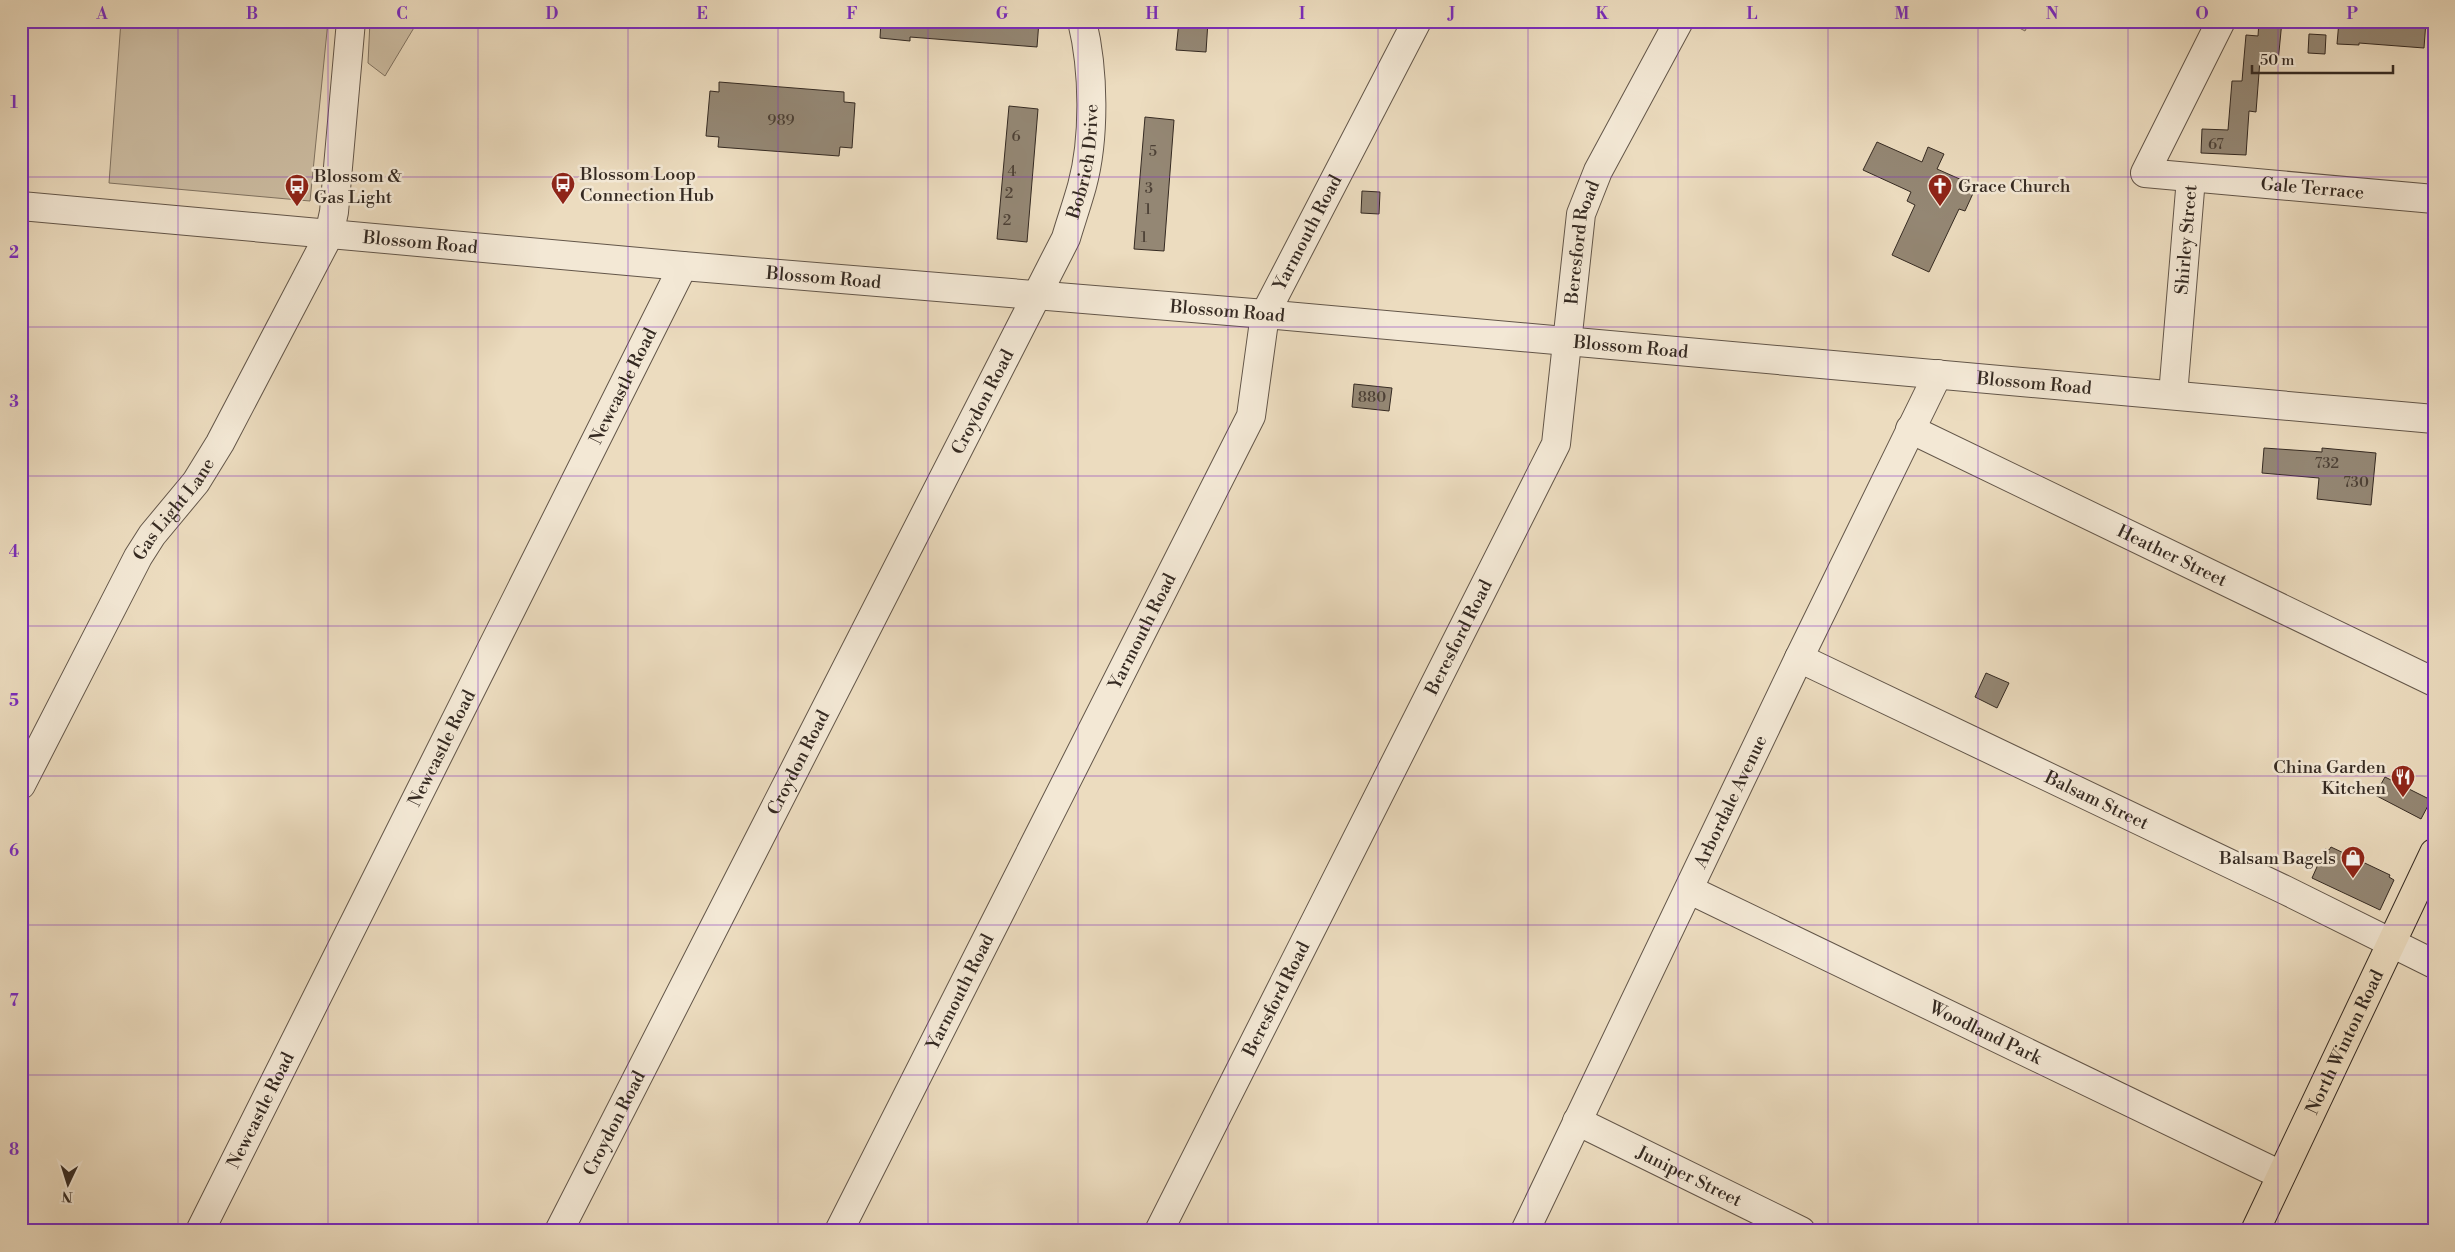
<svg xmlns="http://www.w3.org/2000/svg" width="2455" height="1252" font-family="'Libre Bodoni',serif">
<rect width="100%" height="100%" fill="#ecdcbf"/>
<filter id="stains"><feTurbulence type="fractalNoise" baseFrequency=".004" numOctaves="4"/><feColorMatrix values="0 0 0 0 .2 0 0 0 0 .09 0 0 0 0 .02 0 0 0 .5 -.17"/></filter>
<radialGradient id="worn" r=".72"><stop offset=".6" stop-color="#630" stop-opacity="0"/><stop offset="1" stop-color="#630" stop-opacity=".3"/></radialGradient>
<!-- green -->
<g fill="#cdbea4" stroke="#817463">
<path d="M 121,21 L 328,21 L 310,201 L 109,183 Z"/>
<path d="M 370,21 L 418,21 L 385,76 L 368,63 Z"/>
<path d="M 2006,21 L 2030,21 L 2025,31 Z"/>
</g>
<!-- building -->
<g fill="#948774" stroke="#352a22">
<path d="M 881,21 L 1039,21 L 1037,47 L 910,37 L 910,41 L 880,38 Z"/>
<path d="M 1179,21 L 1208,21 L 1206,52 L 1176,50 Z"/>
<path d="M 2259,21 L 2282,21 L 2278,62 L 2260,60 L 2256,112 L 2249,111 L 2246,155 L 2201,153 L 2202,129 L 2228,130 L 2232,81 L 2242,81 L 2246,35 L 2258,36 Z"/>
<path d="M 2339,21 L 2426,21 L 2424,48 L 2359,43 L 2359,45 L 2337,44 Z"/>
<path d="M 2309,34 L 2326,35 L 2325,54 L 2308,53 Z"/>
<path d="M 719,82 L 844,92 L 844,102 L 855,103 L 852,148 L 840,147 L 839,156 L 718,147 L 719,137 L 706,136 L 710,91 L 719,92 Z"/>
<path d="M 1009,106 L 1038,109 L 1027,242 L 997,239 Z"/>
<path d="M 1145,117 L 1174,120 L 1164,251 L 1134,249 Z"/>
<path d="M 1877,142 L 1922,162 L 1928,147 L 1944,154 L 1937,169 L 1971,184 L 1975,189 L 1965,211 L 1959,209 L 1929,272 L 1892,255 L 1915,205 L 1907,201 L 1911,192 L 1863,170 Z"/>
<path d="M 1362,191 L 1380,192 L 1379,214 L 1361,213 Z"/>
<path d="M 1354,384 L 1392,388 L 1389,411 L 1352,407 Z"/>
<path d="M 2264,448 L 2322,452 L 2322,448 L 2376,453 L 2371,505 L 2317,499 L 2319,478 L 2262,473 Z"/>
<path d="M 1986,673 L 2009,683 L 1997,708 L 1975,697 Z"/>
<path d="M 2385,777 L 2431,800 L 2421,819 L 2375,795 Z"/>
<path d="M 2331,847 L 2390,875 L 2389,877 L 2394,880 L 2380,910 L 2312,878 L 2325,849 L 2329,850 Z"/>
</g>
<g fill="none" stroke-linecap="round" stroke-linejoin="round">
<defs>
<g id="minor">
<path id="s1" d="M 2221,21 L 2145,173 L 2434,199"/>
<path id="s2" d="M 21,206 L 683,266 L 1265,314 L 2434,419"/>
<path id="s3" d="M 2173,395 L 2191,178"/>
<path id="s4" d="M 1910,429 L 2434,682"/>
<path id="s5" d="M 1799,658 L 2285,890 L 2434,964"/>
<path id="s6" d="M 21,785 L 138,557 L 152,535 L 196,482 L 220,443 L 329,235 L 334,212 L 351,21"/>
<path id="s7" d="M 1690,890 L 2281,1175"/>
<path id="s8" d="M 1577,1121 L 1801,1231"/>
<path id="s9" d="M 200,1231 L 683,266"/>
<path id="s10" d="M 559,1231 L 1066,238 C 1071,221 1077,204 1082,186 C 1095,138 1094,70 1082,21"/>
<path id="s11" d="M 839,1231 L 1251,416 L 1265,314 L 1417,21"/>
<path id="s12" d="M 1159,1231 L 1556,444 L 1581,214 L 1598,171 L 1679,21"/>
<path id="s13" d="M 1525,1231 L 1799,658 L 1938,374"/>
</g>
<g id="major">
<path id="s14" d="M 2255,1231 L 2434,853"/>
</g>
</defs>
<!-- minor casing -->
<use href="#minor" stroke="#635649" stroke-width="30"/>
<!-- major casing -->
<use href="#major" stroke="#352a22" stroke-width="30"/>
<!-- minor -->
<use href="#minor" stroke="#f3e8d5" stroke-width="28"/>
<!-- major -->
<use href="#major" stroke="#ecdcbf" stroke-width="28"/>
</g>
<!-- grid -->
<path fill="none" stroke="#7b2cbf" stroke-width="1" stroke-opacity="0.55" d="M 178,21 L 178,1231M 328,21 L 328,1231M 478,21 L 478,1231M 628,21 L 628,1231M 778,21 L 778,1231M 928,21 L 928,1231M 1078,21 L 1078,1231M 1228,21 L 1228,1231M 1378,21 L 1378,1231M 1528,21 L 1528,1231M 1678,21 L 1678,1231M 1828,21 L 1828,1231M 1978,21 L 1978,1231M 2128,21 L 2128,1231M 2278,21 L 2278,1231M 21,177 L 2434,177M 21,327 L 2434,327M 21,476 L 2434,476M 21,626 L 2434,626M 21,776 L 2434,776M 21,925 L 2434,925M 21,1075 L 2434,1075"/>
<!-- icons -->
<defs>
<symbol id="bus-pin" viewBox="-11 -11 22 30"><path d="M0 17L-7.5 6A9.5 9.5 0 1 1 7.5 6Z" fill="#8f2418" stroke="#f3e8d5"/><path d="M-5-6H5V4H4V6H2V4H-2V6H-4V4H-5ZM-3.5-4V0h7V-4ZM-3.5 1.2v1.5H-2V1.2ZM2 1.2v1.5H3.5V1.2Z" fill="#fff"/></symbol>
<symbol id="church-pin" viewBox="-11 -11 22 30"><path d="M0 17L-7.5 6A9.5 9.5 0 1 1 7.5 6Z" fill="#8f2418" stroke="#f3e8d5"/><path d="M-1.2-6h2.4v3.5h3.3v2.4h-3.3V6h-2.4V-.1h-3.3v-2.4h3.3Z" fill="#fff"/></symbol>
<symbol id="restaurant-pin" viewBox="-11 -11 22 30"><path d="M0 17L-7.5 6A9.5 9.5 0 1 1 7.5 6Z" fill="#8f2418" stroke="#f3e8d5"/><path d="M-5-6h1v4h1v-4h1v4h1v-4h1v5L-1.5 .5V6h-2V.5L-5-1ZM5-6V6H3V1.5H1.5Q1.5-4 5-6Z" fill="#fff"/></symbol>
<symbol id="shop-pin" viewBox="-11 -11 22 30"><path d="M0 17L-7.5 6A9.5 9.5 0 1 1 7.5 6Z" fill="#8f2418" stroke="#f3e8d5"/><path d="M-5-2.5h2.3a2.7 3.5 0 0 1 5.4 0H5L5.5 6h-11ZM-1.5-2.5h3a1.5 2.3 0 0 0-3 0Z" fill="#fff"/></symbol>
</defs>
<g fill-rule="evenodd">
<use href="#bus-pin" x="549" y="170" width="28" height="38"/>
<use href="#bus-pin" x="283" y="172" width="28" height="38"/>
<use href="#church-pin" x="1926" y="172" width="28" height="38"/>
<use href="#restaurant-pin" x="2389" y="763" width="28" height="38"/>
<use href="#shop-pin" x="2339" y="844" width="28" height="38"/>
</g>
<g text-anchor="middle" stroke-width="5" stroke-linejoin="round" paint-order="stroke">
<!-- number labels -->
<g font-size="15" fill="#4d4136">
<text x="781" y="125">989</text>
<text x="1016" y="141">6</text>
<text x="2216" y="149">67</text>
<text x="1153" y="156">5</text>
<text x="1012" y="176">4</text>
<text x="1149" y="193">3</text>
<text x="1009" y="198">2</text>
<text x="1148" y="214">1</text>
<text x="1007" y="225">2</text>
<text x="1144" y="242">1</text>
<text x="1372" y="402">880</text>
<text x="2327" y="468">732</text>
<text x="2356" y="487">730</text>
</g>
<!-- street labels -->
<g font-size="18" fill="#352a22" stroke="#f3e8d5">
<text dy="6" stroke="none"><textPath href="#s10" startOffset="1194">Bobrich Drive</textPath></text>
<text dy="6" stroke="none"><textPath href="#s1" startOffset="338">Gale Terrace</textPath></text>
<text dy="6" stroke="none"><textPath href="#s11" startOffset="1108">Yarmouth Road</textPath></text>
<text dy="6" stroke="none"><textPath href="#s3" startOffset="156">Shirley Street</textPath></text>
<text dy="6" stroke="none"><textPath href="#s2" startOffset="401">Blossom Road</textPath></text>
<text dy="6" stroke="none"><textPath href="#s12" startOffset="1085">Beresford Road</textPath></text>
<text dy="6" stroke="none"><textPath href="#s2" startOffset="806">Blossom Road</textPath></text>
<text dy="6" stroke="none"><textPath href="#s2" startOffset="1211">Blossom Road</textPath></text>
<text dy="6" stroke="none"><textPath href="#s2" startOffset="1616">Blossom Road</textPath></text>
<text dy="6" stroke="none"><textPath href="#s2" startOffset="2021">Blossom Road</textPath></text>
<text dy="6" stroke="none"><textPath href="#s9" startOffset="945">Newcastle Road</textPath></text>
<text dy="6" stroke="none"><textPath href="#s10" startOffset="931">Croydon Road</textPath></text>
<text dy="6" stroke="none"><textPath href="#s6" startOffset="316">Gas Light Lane</textPath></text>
<text dy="6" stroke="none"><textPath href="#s4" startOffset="291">Heather Street</textPath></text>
<text dy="6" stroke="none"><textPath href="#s11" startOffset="672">Yarmouth Road</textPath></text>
<text dy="6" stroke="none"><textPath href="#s12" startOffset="665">Beresford Road</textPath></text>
<text dy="6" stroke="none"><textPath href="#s9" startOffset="540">Newcastle Road</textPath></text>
<text dy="6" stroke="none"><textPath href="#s10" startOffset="526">Croydon Road</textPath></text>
<text dy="6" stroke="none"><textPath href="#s5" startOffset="330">Balsam Street</textPath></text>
<text dy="6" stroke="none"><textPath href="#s13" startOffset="476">Arbordale Avenue</textPath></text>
<text dy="6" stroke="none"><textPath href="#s11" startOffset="268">Yarmouth Road</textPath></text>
<text dy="6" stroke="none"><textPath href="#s12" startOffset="260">Beresford Road</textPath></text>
<text dy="6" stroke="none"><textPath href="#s7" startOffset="328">Woodland Park</textPath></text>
<text dy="6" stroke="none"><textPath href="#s14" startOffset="209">North Winton Road</textPath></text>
<text dy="6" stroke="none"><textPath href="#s9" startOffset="135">Newcastle Road</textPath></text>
<text dy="6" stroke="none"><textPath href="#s10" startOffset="121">Croydon Road</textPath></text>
<text dy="6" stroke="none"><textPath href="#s8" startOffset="125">Juniper Street</textPath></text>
</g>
<!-- poi labels -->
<g font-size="18" fill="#352a22" stroke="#f3e8d5" text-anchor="start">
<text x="580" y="180">Blossom Loop<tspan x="580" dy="21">Connection Hub</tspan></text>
<text x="314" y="182">Blossom &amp;<tspan x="314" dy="21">Gas Light</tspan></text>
<text x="1958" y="192">Grace Church</text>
<text x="2386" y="773" text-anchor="end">China Garden<tspan x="2386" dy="21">Kitchen</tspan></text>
<text x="2336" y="864" text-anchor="end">Balsam Bagels</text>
</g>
</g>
<!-- margin -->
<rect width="2455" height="1252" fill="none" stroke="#ecdcbf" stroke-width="55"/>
<!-- north arrow -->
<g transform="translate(68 1184) rotate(184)" stroke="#f3e8d5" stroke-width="4" paint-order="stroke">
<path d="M0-4L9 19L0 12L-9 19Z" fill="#352a22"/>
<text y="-8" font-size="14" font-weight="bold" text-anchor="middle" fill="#352a22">N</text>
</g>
<!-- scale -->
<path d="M2252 65v8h141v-8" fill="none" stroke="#352a22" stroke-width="2.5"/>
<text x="2260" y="65" font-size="15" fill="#352a22" stroke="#f3e8d5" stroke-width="4" paint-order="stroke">50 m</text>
<rect x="28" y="28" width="2400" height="1196" fill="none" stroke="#7b2cbf" stroke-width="2"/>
<g font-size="16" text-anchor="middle" font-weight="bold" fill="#7b2cbf">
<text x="102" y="19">A</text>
<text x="252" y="19">B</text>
<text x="402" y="19">C</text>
<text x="552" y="19">D</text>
<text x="702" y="19">E</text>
<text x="852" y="19">F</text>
<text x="1002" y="19">G</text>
<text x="1152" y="19">H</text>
<text x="1302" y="19">I</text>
<text x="1452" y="19">J</text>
<text x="1602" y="19">K</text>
<text x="1752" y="19">L</text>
<text x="1902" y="19">M</text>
<text x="2052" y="19">N</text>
<text x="2202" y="19">O</text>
<text x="2352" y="19">P</text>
<text x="14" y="108">1</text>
<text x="14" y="258">2</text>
<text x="14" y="407">3</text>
<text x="14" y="557">4</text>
<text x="14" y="706">5</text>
<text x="14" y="856">6</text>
<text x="14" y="1006">7</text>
<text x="14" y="1155">8</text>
</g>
<rect width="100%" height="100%" filter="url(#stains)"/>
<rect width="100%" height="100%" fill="url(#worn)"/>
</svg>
